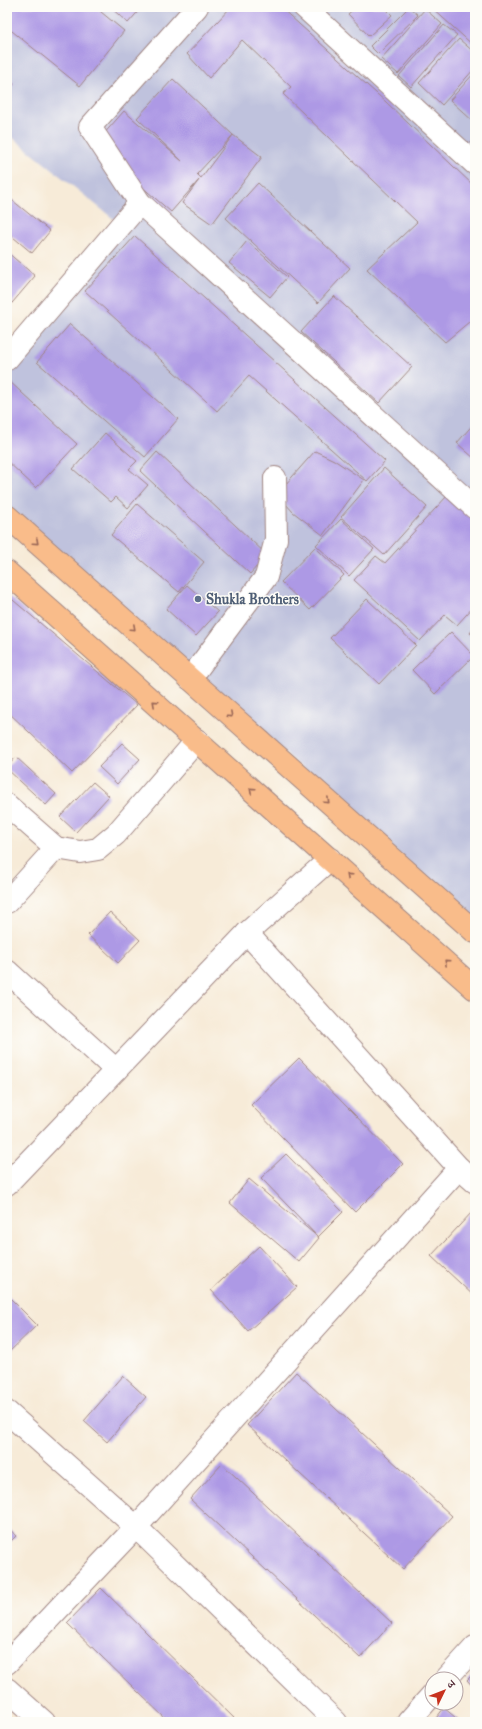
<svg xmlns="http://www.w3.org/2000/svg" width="482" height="1729" font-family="'IM FELL Great Primer','Noto Serif Devanagari',serif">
<rect width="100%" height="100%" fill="#fdfcf7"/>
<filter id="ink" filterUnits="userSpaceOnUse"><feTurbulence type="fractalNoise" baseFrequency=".025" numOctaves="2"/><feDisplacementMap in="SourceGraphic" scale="8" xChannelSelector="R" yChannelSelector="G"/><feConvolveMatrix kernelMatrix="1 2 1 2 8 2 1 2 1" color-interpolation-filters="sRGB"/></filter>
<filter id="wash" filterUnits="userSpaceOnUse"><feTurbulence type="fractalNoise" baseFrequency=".012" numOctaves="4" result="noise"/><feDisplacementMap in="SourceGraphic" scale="16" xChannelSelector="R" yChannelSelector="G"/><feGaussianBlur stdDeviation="0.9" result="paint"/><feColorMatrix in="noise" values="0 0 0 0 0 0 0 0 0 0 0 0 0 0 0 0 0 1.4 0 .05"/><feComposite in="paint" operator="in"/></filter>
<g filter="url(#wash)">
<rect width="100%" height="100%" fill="#f7ebd8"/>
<!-- industrial -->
<path fill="#bfc2dd" d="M 7,7 L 475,7 L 475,922 L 7,505 L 7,354 L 121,225 L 7,133 Z"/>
<g id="blocks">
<!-- building -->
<g fill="#ad99e5" fill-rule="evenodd">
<path d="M 7,7 L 95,7 L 124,31 L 80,86 L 7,27 Z"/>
<path d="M 110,7 L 142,7 L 128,23 Z"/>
<path d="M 231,7 L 280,7 L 386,102 L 475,187 L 475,317 L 445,342 L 367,269 L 417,222 L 283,94 L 291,87 L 242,40 L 209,78 L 187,54 Z"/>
<path d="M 356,7 L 384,7 L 392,15 L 369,36 L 348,14 Z"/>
<path d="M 409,7 L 418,15 L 378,54 L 370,46 Z"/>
<path d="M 431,7 L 475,7 L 475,47 Z"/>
<path d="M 425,9 L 442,24 L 398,74 L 381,59 Z"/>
<path d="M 444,25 L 457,35 L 411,87 L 399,76 Z"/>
<path d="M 459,39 L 475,53 L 475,68 L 442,105 L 419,83 Z"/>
<path d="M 475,72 L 475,123 L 450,100 Z"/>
<path d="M 7,78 L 14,84 L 7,92 Z"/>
<path d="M 173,79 L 233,135 L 262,157 L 212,224 L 182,203 L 199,180 L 171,212 L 94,145 L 124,111 L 182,161 L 137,118 ZM 233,135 L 201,178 L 197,174 Z"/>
<path d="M 475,137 L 475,150 L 469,144 Z"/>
<path d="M 258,183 L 350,268 L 318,303 L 226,218 Z"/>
<path d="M 7,196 L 50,231 L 32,253 L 7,232 Z"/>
<path d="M 135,236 L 385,461 L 367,481 L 249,376 L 217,411 L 85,291 Z"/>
<path d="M 247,241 L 287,277 L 270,297 L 229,263 Z"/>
<path d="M 7,252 L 35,276 L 7,309 Z"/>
<path d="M 334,296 L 412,367 L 379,403 L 301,332 Z"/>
<path d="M 70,324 L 178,419 L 145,457 L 37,362 Z"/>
<path d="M 7,379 L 77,444 L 36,488 L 7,461 Z"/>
<path d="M 475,422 L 475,459 L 457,443 Z"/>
<path d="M 105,433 L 137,461 L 129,469 L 148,485 L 128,508 L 116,497 L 111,502 L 73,469 Z"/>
<path d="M 315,451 L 334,460 L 364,480 L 323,535 L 293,512 L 277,494 Z"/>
<path d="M 157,452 L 267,555 L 250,574 L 140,471 Z"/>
<path d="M 384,468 L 427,507 L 384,555 L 341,517 Z"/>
<path d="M 448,495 L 475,520 L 475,605 L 457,625 L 445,615 L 420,641 L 354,580 L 376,556 L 385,563 Z"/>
<path d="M 137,504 L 204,562 L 179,592 L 111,535 Z"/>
<path d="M 341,519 L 374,549 L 349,576 L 316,545 Z"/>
<path d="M 315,547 L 344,575 L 310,610 L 281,582 Z"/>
<path d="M 187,585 L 218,612 L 196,636 L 166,609 Z"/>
<path d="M 7,595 L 137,705 L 72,773 L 7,711 Z"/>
<path d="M 367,599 L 416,645 L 379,684 L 330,638 Z"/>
<path d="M 475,627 L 475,637 L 470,633 Z"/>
<path d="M 451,632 L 474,656 L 435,694 L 412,670 Z"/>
<path d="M 122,743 L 140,759 L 117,784 L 99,767 Z"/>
<path d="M 16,757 L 56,794 L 46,805 L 7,769 L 7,767 Z"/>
<path d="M 93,782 L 109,796 L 76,832 L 60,817 Z"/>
<path d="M 110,912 L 140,940 L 118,963 L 88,935 Z"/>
<path d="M 299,1058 L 403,1164 L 355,1212 L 251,1105 Z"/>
<path d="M 286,1154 L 343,1212 L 318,1237 L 261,1178 Z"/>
<path d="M 249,1179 L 319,1238 L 299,1262 L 230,1203 Z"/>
<path d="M 473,1211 L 475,1213 L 475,1297 L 431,1256 Z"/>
<path d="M 259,1246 L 297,1287 L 248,1331 L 211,1290 Z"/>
<path d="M 7,1295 L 37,1325 L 7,1354 Z"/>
<path d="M 296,1372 L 452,1516 L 403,1569 L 247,1425 Z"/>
<path d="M 123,1376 L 146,1397 L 107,1442 L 84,1421 Z"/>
<path d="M 222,1464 L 392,1623 L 360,1658 L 190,1499 Z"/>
<path d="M 7,1526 L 16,1536 L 7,1545 Z"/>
<path d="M 101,1588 L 238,1722 L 169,1722 L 67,1623 Z"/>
<path d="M 475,1672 L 475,1689 L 467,1680 Z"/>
<path d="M 444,1708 L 461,1722 L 433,1722 Z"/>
</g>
</g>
</g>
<g filter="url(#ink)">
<use href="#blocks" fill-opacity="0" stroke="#a08582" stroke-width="1"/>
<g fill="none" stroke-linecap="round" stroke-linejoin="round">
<defs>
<g id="minor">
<path d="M 197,7 L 90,127 L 140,203 L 475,508"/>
<path d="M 304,7 L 475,164"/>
<path d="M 7,359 L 140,203"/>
<path d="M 190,679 L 266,577 L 276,539 L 275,478"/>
<path d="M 7,805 L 56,848 L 80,852 L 98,849 L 116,834 L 197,740"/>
<path d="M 7,902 L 56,848"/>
<path d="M 247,933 L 459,1168 L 475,1182"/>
<path d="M 7,971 L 116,1070"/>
<path d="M 7,1184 L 247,933 L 330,859"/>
<path d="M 7,1412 L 136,1527 L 336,1722"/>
<path d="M 7,1663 L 136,1527 L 459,1168"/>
<path d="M 446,1679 L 475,1647"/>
<path d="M 7,1689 L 44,1722"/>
<path d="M 408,1722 L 432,1695"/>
</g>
<g id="major">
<path d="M 7,516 L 475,932"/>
<path d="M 7,572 L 475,989"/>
</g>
</defs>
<!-- minor casing -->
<use href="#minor" stroke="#a08582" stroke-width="24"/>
<!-- major casing -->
<use href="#major" stroke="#a08582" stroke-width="24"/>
<!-- minor -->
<use href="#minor" stroke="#fff" stroke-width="22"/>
<!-- major -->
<use href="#major" stroke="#f9bc8a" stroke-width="22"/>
</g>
<!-- one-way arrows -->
<defs><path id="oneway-chevron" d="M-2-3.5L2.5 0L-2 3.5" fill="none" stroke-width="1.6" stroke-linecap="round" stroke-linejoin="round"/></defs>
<g stroke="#996656">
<use href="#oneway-chevron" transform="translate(36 542) rotate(42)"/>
<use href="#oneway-chevron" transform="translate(133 628) rotate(42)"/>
<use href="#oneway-chevron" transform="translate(155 703) rotate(-138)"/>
<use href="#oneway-chevron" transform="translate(230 715) rotate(42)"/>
<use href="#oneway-chevron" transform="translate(252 790) rotate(-138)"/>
<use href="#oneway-chevron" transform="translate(327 801) rotate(42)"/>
<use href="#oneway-chevron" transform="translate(349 876) rotate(-138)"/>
<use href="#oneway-chevron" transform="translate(447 962) rotate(-138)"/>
</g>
</g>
<!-- markers -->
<circle fill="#5c6f8a" stroke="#fdfcf7" stroke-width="1.5" cx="198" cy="599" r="4"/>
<g text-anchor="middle" stroke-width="3" stroke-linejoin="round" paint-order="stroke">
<!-- service labels -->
<g font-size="14" font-weight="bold" fill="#4e5e75" stroke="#fdfcf7" text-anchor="start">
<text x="206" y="604">Shukla Brothers</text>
</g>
</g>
<!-- margin -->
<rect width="482" height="1729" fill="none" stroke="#fdfcf7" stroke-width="24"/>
<!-- north arrow -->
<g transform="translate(444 1691) rotate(47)"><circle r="19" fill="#fdfcf7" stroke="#b5a4a5"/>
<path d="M0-3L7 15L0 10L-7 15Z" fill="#c8321e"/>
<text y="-6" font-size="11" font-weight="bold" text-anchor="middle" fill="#4a1f2b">उ</text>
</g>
</svg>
